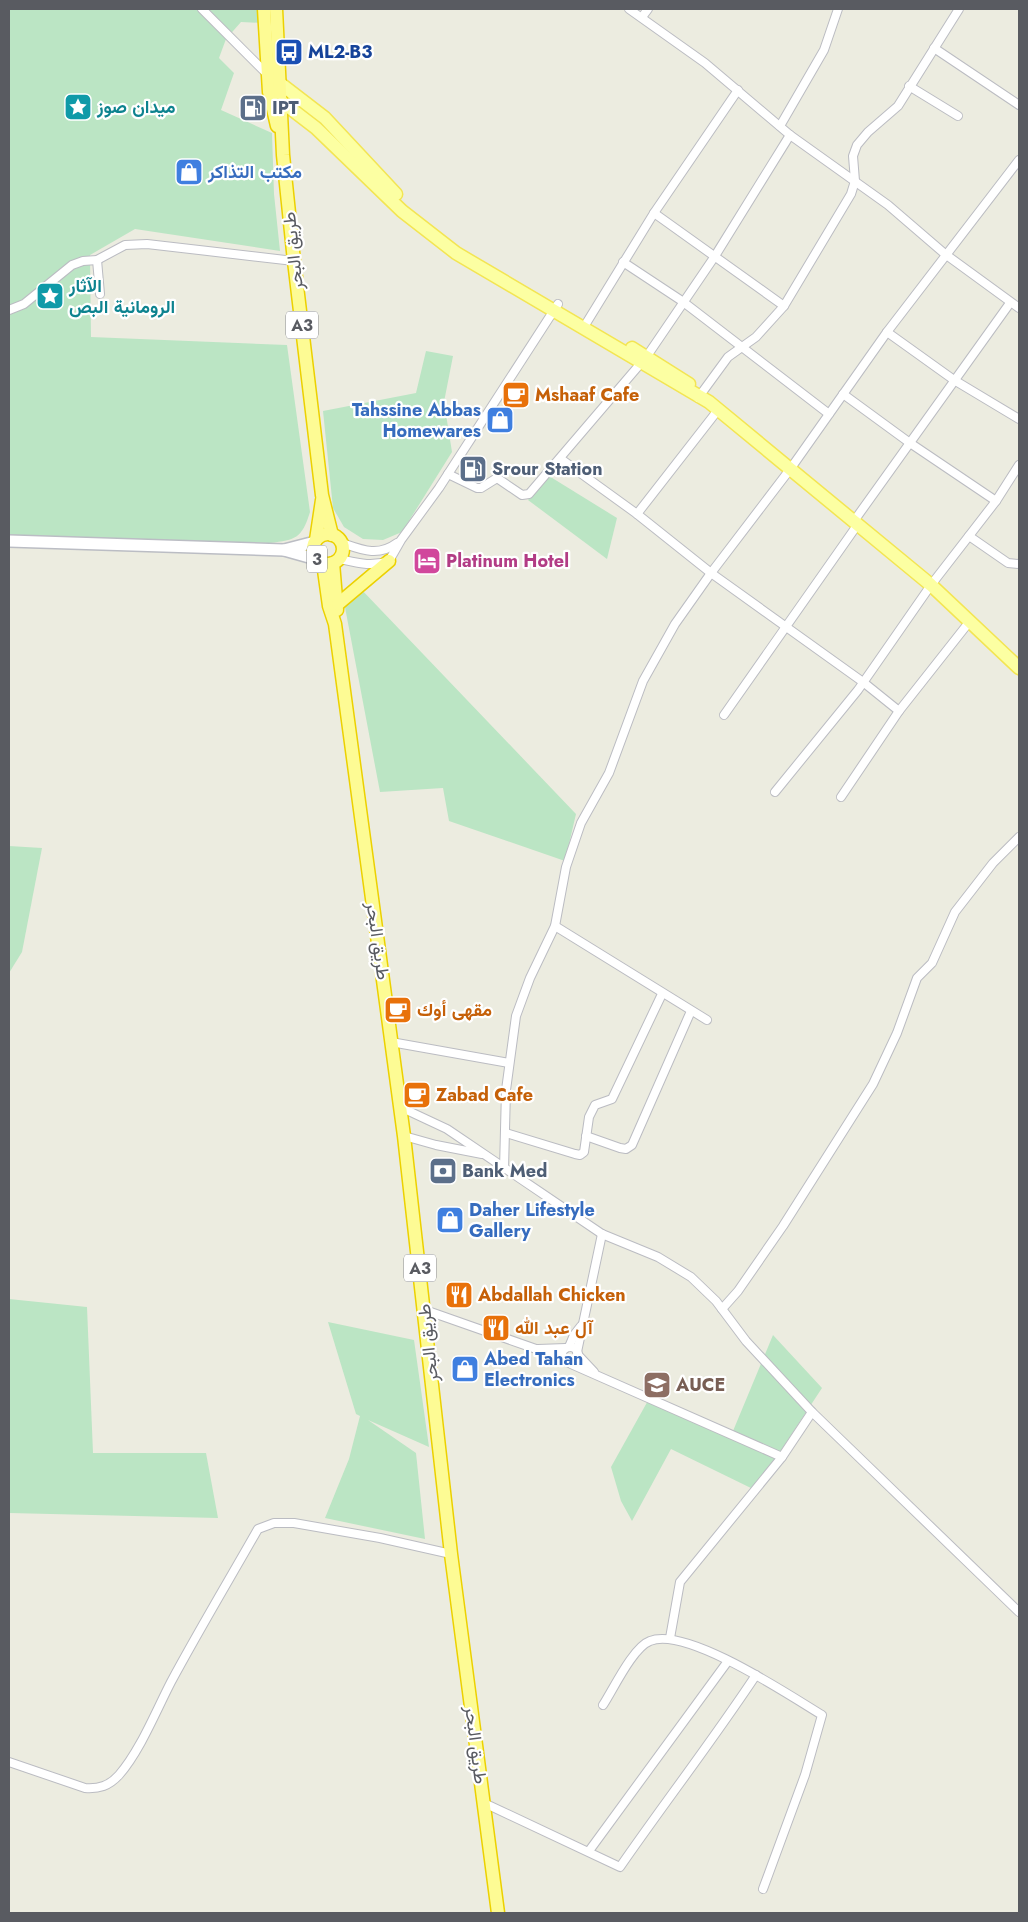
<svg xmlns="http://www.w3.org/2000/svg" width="1028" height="1922" font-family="Jost,Vazirmatn,sans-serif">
<rect width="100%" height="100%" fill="#ecece0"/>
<!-- green -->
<g fill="#bbe5c4">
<path d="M 9,9 L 263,9 L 264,23 L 241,22 L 226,39 L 219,58 L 234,73 L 221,110 L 272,133 L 274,194 L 280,251 L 135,229 L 90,255 L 91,337 L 287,345 L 310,512 C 302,538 296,540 270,543 L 9,536 Z"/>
<path d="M 426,351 L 453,356 L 444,402 L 452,452 L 402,532 L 383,540 L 363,539 L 344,527 L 333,508 L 323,411 L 416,393 Z"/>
<path d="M 549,476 L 617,518 L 607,559 L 528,500 Z"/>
<path d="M 359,587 L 576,814 L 565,861 L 449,821 L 443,788 L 380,792 L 344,602 Z"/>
<path d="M 9,846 L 42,848 L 22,952 L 9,973 Z"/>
<path d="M 9,1299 L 87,1307 L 93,1453 L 206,1453 L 218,1518 L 9,1513 Z"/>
<path d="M 328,1322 L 414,1340 L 429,1447 L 368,1420 L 416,1453 L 425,1539 L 325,1518 L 349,1459 L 360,1416 L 356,1414 Z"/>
<path d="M 773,1335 L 822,1388 L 755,1490 L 671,1449 L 632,1521 L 621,1501 L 611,1467 L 650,1397 L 733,1431 Z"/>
</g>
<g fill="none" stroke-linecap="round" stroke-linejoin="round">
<defs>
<g id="minor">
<path d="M 202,9 L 267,74"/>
<path d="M 629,9 L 705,63 L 790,135 L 888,205 L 945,254 L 1019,308"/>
<path d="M 642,17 L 648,9"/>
<path d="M 934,48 L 1019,105"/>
<path d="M 909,86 L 958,116"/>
<path d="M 780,126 L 824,50 L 838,9"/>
<path d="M 654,213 L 784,306"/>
<path d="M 97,260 L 100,294"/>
<path d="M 623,262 L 682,301 L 829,414"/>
<path d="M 9,310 L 24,304 L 72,265 L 83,261 L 97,260 L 125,245 L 147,244 L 294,261"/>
<path d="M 587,322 L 654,213 L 738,90"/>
<path d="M 887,332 L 954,380 L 1019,419"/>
<path d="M 647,356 L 715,256 L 790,135"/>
<path d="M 843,394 L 910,443 L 996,501"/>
<path d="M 698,398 L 728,357 L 756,337 L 784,306 L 851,194 L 855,181 L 853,156 L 857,145 L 868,132 L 898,106 L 959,9"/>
<path d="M 561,459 L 637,514 L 711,573 L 863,682 L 899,711 L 970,621"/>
<path d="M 448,474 L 477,488 L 481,488 L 497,478 L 522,495 L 529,494 L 641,363"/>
<path d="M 637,514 L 718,410"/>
<path d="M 854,521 L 1010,303"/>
<path d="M 969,536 L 1008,563 L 1019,564"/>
<path d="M 342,543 C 362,550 378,557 397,543"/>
<path d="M 340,559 C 358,563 371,567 389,561 L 401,540 L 439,488 L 558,304"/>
<path d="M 724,715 L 858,524"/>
<path d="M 775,792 L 858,690 L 931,585 L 996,501 L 1019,465"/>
<path d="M 841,797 L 899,711"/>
<path d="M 555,926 L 707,1020"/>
<path d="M 391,1042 L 509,1063"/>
<path d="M 400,1107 L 447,1129 L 602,1234 L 658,1257 L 691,1277 L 716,1301 L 746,1341 L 812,1412 L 1019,1612"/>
<path d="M 506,1133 L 575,1154 L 580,1155 L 584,1152 L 589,1117 L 595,1105 L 612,1099 L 662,994"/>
<path d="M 404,1136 L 436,1145 L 482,1154"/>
<path d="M 586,1136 L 620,1148 L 626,1149 L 632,1145 L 691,1011"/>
<path d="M 504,1169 L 506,1090 L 516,1016 L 530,978 L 555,926 L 566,867 L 581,823 L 609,773 L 643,681 L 675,624 L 711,573 L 791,468 L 887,332 L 1019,160"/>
<path d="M 722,1309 L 738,1291 L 783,1226 L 873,1084 L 897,1033 L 917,978 L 932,963 L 955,912 L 993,863 L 1019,837"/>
<path d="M 425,1310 L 536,1349 L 564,1362"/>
<circle cx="570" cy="1355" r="8"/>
<path d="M 569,1347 L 574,1335 L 581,1326"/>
<path d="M 538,1349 L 566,1348"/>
<path d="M 577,1352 L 602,1234"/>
<path d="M 578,1355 L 594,1372"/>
<path d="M 571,1364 L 782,1457"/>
<path d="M 670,1638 L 680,1582 L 782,1457 L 812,1412"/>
<path d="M 603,1705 C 613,1690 633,1647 650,1641 C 686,1626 789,1695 822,1715 L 805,1775 L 763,1889"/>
<path d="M 9,1762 L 85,1788 C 99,1789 109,1786 119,1775 C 140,1751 156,1711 171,1682 C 199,1630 229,1580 258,1529 L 274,1523 L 294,1523 L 380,1538 L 451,1554"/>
<path d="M 484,1803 L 620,1867 C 665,1802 713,1740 756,1675"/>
<path d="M 589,1851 L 728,1661"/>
</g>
<g id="secondary">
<path d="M 9,541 L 284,550 L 316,559"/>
<path d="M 284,550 L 315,542"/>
</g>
<g id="primary">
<path d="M 273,78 L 325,118 L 396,194"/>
<path d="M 273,95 L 316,128 L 402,211 L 456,253 L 709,402 L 931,585 L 1019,668"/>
<path d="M 632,348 L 689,384"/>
</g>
<g id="trunk">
<path d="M 264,9 L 269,92 L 277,126"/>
<path d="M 276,9 L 283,155 L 294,261 L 322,495 L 332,535"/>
<circle cx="328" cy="549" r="15"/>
<path d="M 316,540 L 322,500"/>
<path d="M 323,563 L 329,606 L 335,624 L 404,1136 L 451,1554 L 498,1913"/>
<path d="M 333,563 L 337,610"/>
<path d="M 338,604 L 389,561"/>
</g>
</defs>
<!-- minor casing -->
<use href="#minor" stroke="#bbbcc2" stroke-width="10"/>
<!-- secondary casing -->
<use href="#secondary" stroke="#bbbdc4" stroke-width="14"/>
<!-- primary casing -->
<use href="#primary" stroke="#f3e553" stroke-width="15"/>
<!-- trunk casing -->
<use href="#trunk" stroke="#ecd100" stroke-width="15"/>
<!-- minor -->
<use href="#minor" stroke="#fff" stroke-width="8"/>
<!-- secondary -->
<use href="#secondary" stroke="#fff" stroke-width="11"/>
<!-- primary -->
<use href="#primary" stroke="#fcffa2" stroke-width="12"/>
<!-- trunk -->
<use href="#trunk" stroke="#fdfb94" stroke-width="12"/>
</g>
<!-- icons -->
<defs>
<symbol id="bus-square" viewBox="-11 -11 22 22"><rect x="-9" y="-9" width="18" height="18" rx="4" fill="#1a4fb4" stroke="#fff"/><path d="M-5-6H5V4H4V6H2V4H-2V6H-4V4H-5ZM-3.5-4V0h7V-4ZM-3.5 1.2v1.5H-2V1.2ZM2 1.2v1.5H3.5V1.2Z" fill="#fff"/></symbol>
<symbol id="sight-square" viewBox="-11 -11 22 22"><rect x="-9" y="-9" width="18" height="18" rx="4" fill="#0f9aa8" stroke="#fff"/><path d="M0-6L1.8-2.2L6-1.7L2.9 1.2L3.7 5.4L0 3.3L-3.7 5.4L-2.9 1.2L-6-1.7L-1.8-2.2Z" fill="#fff"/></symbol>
<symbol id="fuel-square" viewBox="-11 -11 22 22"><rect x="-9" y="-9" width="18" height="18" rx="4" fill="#5c6f8a" stroke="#fff"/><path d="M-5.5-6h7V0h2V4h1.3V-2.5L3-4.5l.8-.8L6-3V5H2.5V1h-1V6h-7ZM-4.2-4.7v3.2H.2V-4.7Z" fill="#fff"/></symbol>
<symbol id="shop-square" viewBox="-11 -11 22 22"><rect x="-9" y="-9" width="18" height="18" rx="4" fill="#3f7fe0" stroke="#fff"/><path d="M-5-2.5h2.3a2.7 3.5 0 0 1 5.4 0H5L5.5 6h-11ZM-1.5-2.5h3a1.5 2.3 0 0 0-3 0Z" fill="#fff"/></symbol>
<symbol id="cafe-square" viewBox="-11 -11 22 22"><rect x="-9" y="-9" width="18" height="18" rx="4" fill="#e8710a" stroke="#fff"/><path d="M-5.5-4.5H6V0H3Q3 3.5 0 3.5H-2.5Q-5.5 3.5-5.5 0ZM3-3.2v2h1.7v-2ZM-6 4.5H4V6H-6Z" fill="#fff"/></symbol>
<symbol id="hotel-square" viewBox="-11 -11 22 22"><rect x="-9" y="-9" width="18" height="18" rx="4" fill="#d1479c" stroke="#fff"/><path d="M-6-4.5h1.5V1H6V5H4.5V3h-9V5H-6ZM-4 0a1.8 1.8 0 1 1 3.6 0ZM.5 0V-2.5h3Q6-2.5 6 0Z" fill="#fff"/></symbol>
<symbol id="bank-square" viewBox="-11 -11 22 22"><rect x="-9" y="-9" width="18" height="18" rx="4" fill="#5c6f8a" stroke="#fff"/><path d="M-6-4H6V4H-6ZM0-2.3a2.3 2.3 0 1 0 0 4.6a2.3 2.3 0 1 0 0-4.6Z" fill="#fff"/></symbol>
<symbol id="restaurant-square" viewBox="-11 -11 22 22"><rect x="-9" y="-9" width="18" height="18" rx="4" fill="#e8710a" stroke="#fff"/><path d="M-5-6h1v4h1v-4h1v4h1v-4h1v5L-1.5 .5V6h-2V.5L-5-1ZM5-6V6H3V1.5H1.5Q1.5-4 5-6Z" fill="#fff"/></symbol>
<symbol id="university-square" viewBox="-11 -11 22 22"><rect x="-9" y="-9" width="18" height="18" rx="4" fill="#8d6e63" stroke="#fff"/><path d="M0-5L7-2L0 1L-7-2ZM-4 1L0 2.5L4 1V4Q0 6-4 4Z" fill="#fff"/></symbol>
</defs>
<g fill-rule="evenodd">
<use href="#bus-square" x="273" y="36" width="32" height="32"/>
<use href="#sight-square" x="62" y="91" width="32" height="32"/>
<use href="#fuel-square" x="237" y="92" width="32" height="32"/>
<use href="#shop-square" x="173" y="156" width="32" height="32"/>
<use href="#sight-square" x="34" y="280" width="32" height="32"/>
<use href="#cafe-square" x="500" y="379" width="32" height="32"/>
<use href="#shop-square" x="484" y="404" width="32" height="32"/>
<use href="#fuel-square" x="457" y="453" width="32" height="32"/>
<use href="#hotel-square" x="411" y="545" width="32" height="32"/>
<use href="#cafe-square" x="382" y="994" width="32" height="32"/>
<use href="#cafe-square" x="401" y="1079" width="32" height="32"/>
<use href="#bank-square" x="427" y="1155" width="32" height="32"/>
<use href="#shop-square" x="434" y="1204" width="32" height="32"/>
<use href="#restaurant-square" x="443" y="1279" width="32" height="32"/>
<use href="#restaurant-square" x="480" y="1312" width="32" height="32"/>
<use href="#shop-square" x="449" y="1353" width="32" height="32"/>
<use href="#university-square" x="641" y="1369" width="32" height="32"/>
</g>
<g text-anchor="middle" stroke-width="4.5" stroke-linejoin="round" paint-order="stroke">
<!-- shield labels -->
<g fill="#fff" stroke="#8b8c90" stroke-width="1">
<rect x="286" y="311.5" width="32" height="27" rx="4"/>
<rect x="307" y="545.5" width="20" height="27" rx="4"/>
<rect x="404" y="1254.5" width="32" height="27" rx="4"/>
</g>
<g font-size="16" font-weight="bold" fill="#595b61">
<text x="302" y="331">A3</text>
<text x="317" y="565">3</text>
<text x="420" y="1274">A3</text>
</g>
<!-- transit labels -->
<g font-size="18" font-weight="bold" fill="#164399" stroke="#fff" text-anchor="start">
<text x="308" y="58">ML2-B3</text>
</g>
<!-- culture labels -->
<g font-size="18" font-weight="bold" fill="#0d838f" stroke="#fff" text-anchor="start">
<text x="97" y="113">ميدان صوز</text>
<text x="69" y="292">الآثار<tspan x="69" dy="21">الرومانية البص</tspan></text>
</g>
<!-- service labels -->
<g font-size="18" font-weight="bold" fill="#4e5e75" stroke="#fff" text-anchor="start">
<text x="272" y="114">IPT</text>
<text x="492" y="475">Srour Station</text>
<text x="462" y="1177">Bank Med</text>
</g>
<!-- shop labels -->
<g font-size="18" font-weight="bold" fill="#366cbe" stroke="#fff" text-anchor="start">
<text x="208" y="178">مكتب التذاكر</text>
<text x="481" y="416" text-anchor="end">Tahssine Abbas<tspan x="481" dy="21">Homewares</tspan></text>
<text x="469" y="1216">Daher Lifestyle<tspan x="469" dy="21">Gallery</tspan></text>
<text x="484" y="1365">Abed Tahan<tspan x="484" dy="21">Electronics</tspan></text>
</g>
<!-- street labels -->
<g font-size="18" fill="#595b61" stroke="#fff">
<text transform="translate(293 251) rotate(-96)" y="6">طريق البحر</text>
<text transform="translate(378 941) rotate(82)" y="6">طريق البحر</text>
<text transform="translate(428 1343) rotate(-96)" y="6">طريق البحر</text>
<text transform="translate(476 1745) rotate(83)" y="6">طريق البحر</text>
</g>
<!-- food labels -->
<g font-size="18" font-weight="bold" fill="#c56008" stroke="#fff" text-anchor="start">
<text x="535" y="401">Mshaaf Cafe</text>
<text x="417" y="1016">مقهى أوك</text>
<text x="436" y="1101">Zabad Cafe</text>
<text x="478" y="1301">Abdallah Chicken</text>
<text x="515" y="1334">آل عبد الله</text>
</g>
<!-- hotel labels -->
<g font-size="18" font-weight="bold" fill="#b23c85" stroke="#fff" text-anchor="start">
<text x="446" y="567">Platinum Hotel</text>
</g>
<!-- education labels -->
<g font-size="18" font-weight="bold" fill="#785e54" stroke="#fff" text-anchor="start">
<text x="676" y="1391">AUCE</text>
</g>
</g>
<!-- border -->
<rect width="1028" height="1922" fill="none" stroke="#595b61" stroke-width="20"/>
</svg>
